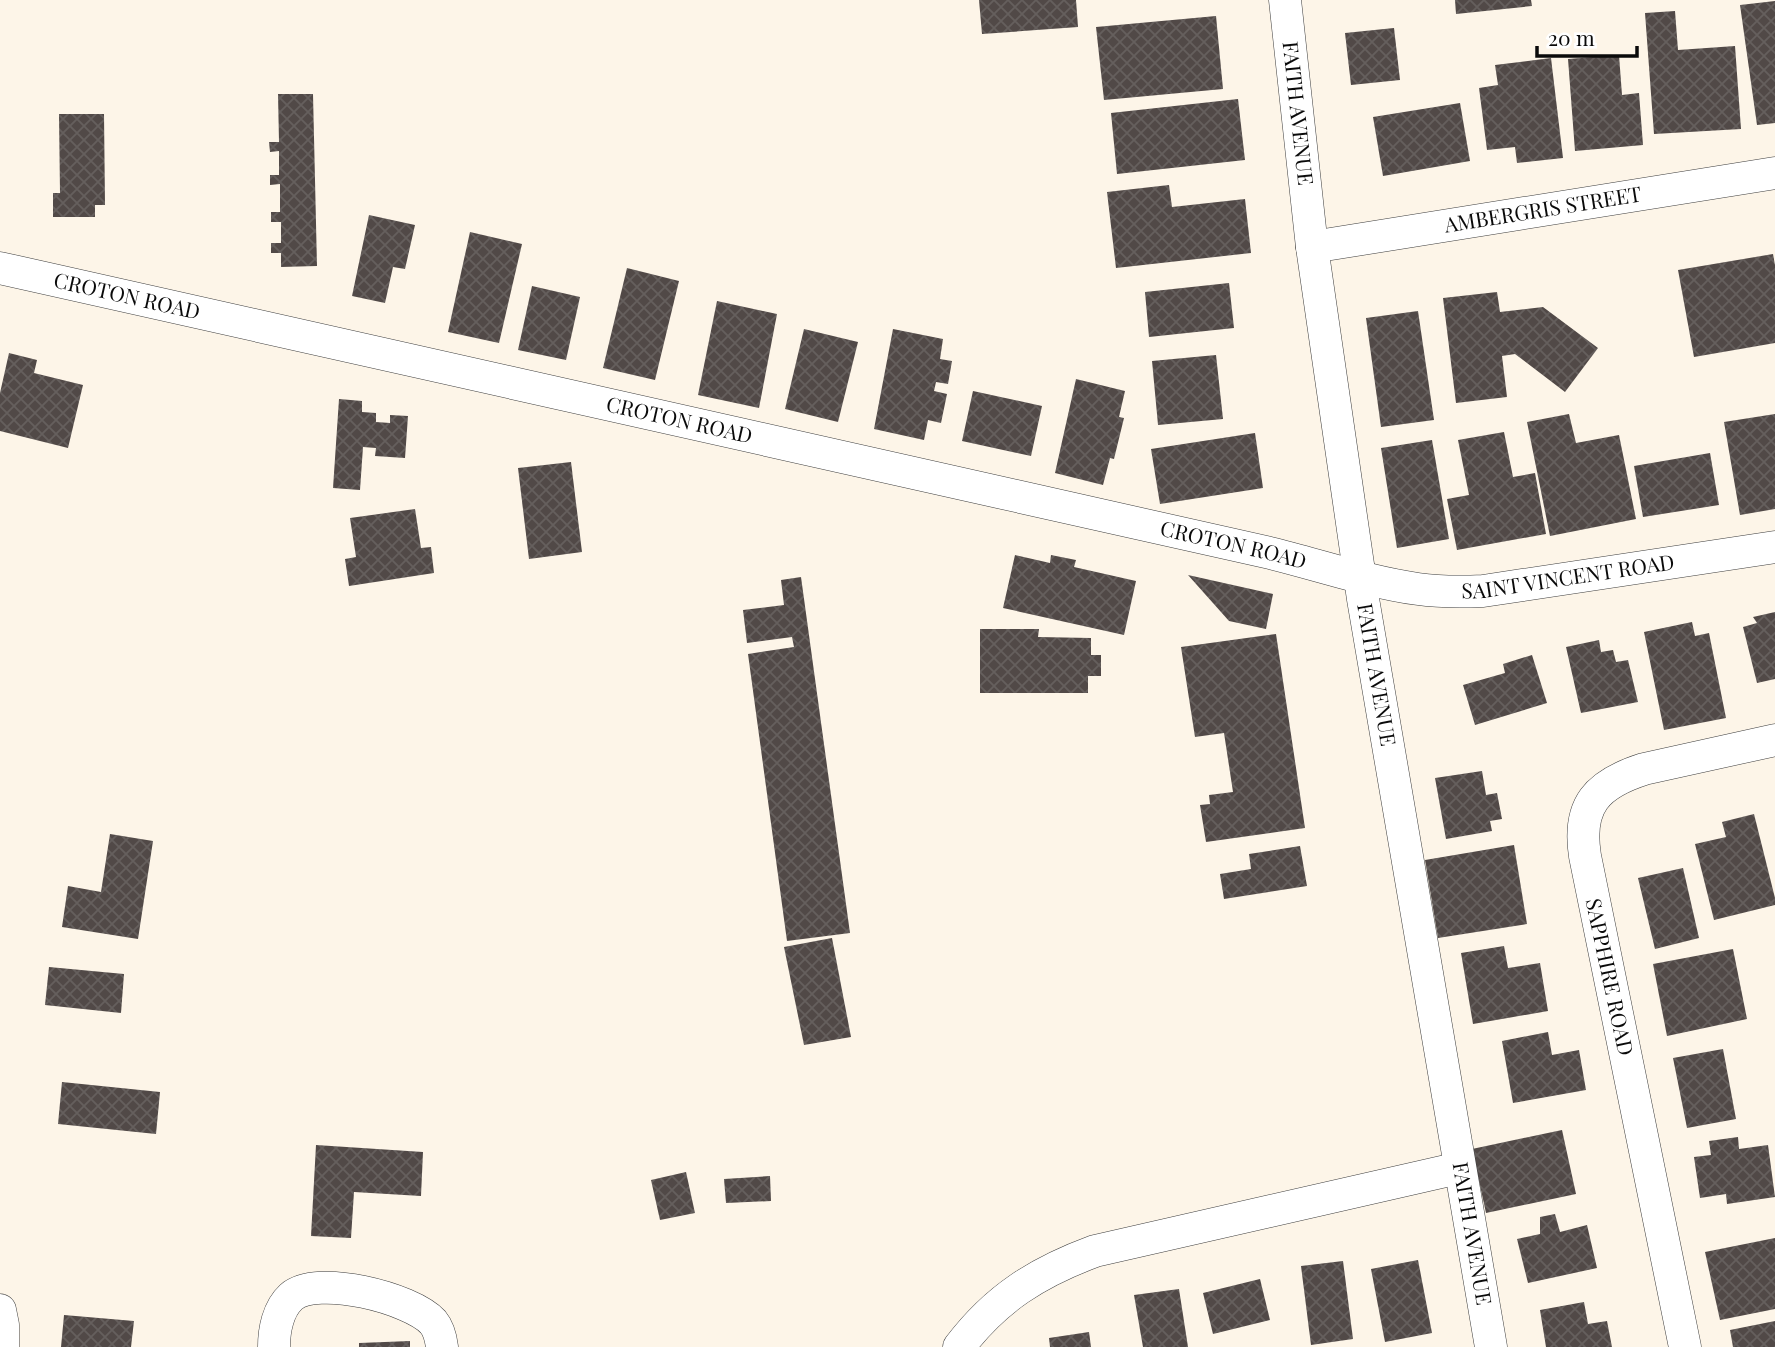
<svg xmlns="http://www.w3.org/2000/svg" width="1775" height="1347" font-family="'Playfair Display',serif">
<defs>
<pattern id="building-cross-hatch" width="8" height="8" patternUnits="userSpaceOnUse" patternTransform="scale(1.75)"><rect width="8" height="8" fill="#514947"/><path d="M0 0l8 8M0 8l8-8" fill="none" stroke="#655f5d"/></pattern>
</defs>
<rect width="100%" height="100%" fill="#fdf5e8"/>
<!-- building -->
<g fill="url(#building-cross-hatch)">
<path d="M 979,0 L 1076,0 L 1078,27 L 982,34 Z"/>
<path d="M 1455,0 L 1531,0 L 1532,6 L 1456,14 Z"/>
<path d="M 1775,1 L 1775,123 L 1757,125 L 1740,5 Z"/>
<path d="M 1675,11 L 1678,50 L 1735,46 L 1741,129 L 1654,134 L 1645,13 Z"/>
<path d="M 1216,16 L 1223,89 L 1104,100 L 1096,27 Z"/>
<path d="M 1394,28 L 1400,80 L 1351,85 L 1345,33 Z"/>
<path d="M 1619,55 L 1622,95 L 1639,93 L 1643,145 L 1575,151 L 1568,59 Z"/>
<path d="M 1551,58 L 1563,158 L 1517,163 L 1515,147 L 1487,150 L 1479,88 L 1498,85 L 1495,65 Z"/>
<path d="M 278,94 L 313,94 L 317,266 L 281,267 L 281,253 L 271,253 L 271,243 L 281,243 L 281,222 L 271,222 L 271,212 L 280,212 L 280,184 L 270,185 L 270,175 L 279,175 L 279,151 L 270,152 L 269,142 L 279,142 Z"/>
<path d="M 1238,99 L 1245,160 L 1117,174 L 1111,113 Z"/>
<path d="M 1460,103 L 1470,161 L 1383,176 L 1373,117 Z"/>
<path d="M 59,114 L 104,114 L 105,205 L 95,205 L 95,217 L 53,217 L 53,193 L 60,193 Z"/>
<path d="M 1169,185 L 1172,207 L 1245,199 L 1251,253 L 1116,268 L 1107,192 Z"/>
<path d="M 369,215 L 415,225 L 405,269 L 393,267 L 385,303 L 352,296 Z"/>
<path d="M 470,232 L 522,244 L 499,343 L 448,332 Z"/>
<path d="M 1773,254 L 1775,265 L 1775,343 L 1694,357 L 1678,270 Z"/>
<path d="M 627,268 L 679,281 L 655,380 L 603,368 Z"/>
<path d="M 1229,283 L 1234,328 L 1149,337 L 1145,292 Z"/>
<path d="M 532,286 L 580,297 L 566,360 L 518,350 Z"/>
<path d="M 1497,292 L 1500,312 L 1543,307 L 1598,348 L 1565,392 L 1515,354 L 1502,356 L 1507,397 L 1456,403 L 1443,298 Z"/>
<path d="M 717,301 L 777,314 L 759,408 L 698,395 Z"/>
<path d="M 1418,311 L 1434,420 L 1381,427 L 1366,318 Z"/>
<path d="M 804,329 L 858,342 L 838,422 L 785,409 Z"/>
<path d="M 893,329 L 943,339 L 940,359 L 952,361 L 948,384 L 936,382 L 934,391 L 947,394 L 941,423 L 928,420 L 924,440 L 874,429 Z"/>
<path d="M 9,353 L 37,360 L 34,373 L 83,385 L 68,448 L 0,431 L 0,393 Z"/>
<path d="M 1216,355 L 1223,419 L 1158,425 L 1152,361 Z"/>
<path d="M 1076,379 L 1125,391 L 1119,417 L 1124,418 L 1114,459 L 1110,458 L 1103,485 L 1055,473 Z"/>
<path d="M 973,391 L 1042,406 L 1031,456 L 962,441 Z"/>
<path d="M 339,399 L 362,401 L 362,412 L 376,413 L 376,422 L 390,423 L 390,415 L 408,416 L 405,458 L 375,456 L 376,448 L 363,447 L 360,490 L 333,488 Z"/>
<path d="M 1569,414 L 1576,443 L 1619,435 L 1636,519 L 1550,536 L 1527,422 Z"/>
<path d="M 1775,414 L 1775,509 L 1740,515 L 1724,422 Z"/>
<path d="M 1504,432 L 1513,477 L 1535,473 L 1546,534 L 1457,550 L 1447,499 L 1469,495 L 1458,440 Z"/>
<path d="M 1255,433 L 1263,488 L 1160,504 L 1151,449 Z"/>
<path d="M 1432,440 L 1449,539 L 1397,548 L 1381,448 Z"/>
<path d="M 1710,453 L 1719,505 L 1643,517 L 1634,466 Z"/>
<path d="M 571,462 L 582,552 L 529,559 L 518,468 Z"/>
<path d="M 415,509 L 421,548 L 431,547 L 434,573 L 349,586 L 345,559 L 356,557 L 350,518 Z"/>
<path d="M 1015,555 L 1050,563 L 1051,555 L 1076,560 L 1074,567 L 1136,581 L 1124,635 L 1003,608 Z"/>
<path d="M 1188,575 L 1273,594 L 1266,629 L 1229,621 Z"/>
<path d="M 801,577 L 850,933 L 787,941 L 748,654 L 794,647 L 792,637 L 747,643 L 743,610 L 784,605 L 781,580 Z"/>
<path d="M 1775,612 L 1775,679 L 1757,683 L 1743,627 L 1757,623 L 1753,617 Z"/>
<path d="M 1692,622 L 1695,636 L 1709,633 L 1726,718 L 1664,730 L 1644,632 Z"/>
<path d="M 980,629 L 1039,629 L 1038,637 L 1091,638 L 1091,655 L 1101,655 L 1101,676 L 1088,676 L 1088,693 L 980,693 Z"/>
<path d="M 1276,634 L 1305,828 L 1206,842 L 1200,805 L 1210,804 L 1209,795 L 1233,792 L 1224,733 L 1195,737 L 1181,647 Z"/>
<path d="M 1599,640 L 1601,652 L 1613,650 L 1616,662 L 1628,660 L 1638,702 L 1581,713 L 1566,647 Z"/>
<path d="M 1532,655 L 1547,703 L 1475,725 L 1463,685 L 1505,673 L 1503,664 Z"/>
<path d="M 1482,771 L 1486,795 L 1497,793 L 1502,819 L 1490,821 L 1492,831 L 1446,839 L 1435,778 Z"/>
<path d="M 1754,814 L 1775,898 L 1775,905 L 1714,920 L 1695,844 L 1726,837 L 1722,822 Z"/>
<path d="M 110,834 L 153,841 L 138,939 L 62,927 L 68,886 L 101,892 Z"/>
<path d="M 1514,845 L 1527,924 L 1438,938 L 1425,860 Z"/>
<path d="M 1300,846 L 1307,886 L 1224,899 L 1220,874 L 1251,869 L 1249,854 Z"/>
<path d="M 1683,868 L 1699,938 L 1655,949 L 1638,878 Z"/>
<path d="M 832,938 L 851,1037 L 804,1045 L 784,947 Z"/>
<path d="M 1504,946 L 1508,968 L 1540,963 L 1548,1011 L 1473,1024 L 1461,953 Z"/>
<path d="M 1733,949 L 1747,1019 L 1667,1036 L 1653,964 Z"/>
<path d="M 49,967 L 124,974 L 121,1013 L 45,1005 Z"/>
<path d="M 1548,1032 L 1552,1055 L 1579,1050 L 1586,1090 L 1513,1103 L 1502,1041 Z"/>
<path d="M 1723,1049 L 1736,1119 L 1687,1128 L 1673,1058 Z"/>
<path d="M 62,1082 L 160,1092 L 156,1134 L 58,1124 Z"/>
<path d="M 1562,1130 L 1576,1194 L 1486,1213 L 1472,1149 Z"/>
<path d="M 1738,1137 L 1739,1149 L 1768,1145 L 1775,1197 L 1727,1204 L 1726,1194 L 1700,1198 L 1694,1157 L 1711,1155 L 1709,1141 Z"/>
<path d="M 316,1145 L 423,1152 L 421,1196 L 354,1192 L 351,1238 L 311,1236 Z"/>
<path d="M 686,1172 L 695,1213 L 660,1220 L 651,1180 Z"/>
<path d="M 770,1176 L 771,1201 L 726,1203 L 724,1179 Z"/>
<path d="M 1555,1214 L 1560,1232 L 1587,1225 L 1597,1268 L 1528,1283 L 1517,1239 L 1540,1234 L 1540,1217 Z"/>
<path d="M 1775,1238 L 1775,1309 L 1720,1320 L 1705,1252 Z"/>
<path d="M 1418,1260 L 1432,1333 L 1385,1342 L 1371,1269 Z"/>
<path d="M 1343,1261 L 1353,1339 L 1311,1345 L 1301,1266 Z"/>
<path d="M 1260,1279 L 1270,1320 L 1213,1334 L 1203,1293 Z"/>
<path d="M 1179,1289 L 1188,1347 L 1143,1347 L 1134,1295 Z"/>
<path d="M 1584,1302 L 1588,1324 L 1607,1321 L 1612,1347 L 1546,1347 L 1540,1310 Z"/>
<path d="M 64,1315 L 134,1321 L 131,1347 L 61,1347 Z"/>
<path d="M 1775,1321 L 1775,1347 L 1733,1347 L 1730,1330 Z"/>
<path d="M 1089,1332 L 1091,1347 L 1050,1347 L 1049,1338 Z"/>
<path d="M 410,1341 L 410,1347 L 359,1347 L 359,1343 Z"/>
</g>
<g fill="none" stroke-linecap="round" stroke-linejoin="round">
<defs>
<g id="minor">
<path id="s1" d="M 1285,0 L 1312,247 L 1363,599 L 1491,1347"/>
<path id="s2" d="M 1312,247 L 1775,173"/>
<path id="s3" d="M 0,268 L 1270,553 C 1319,565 1368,582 1418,589 C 1439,592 1461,592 1483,591 L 1775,547"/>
<path d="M 0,1310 L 3,1325 L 3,1347"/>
<path d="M 274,1347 C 274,1330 278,1309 291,1297 C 317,1274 411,1298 433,1322 C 438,1328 441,1339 442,1347"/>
<path d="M 959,1347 C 996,1298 1038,1272 1095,1251 L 1459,1168"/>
<path d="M 1685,1347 L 1585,856 C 1577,805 1597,784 1644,769 L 1775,740"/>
</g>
</defs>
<!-- minor casing -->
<use href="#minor" stroke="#3d3d3d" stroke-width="33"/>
<!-- minor -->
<use href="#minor" stroke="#fff" stroke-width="32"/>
</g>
<g text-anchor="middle" stroke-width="7" stroke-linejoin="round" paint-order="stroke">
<!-- street labels -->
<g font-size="21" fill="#0a0a0a" stroke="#fff">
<text dy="7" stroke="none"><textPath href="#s1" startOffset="114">FAITH AVENUE</textPath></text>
<text dy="7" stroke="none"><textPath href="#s2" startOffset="234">AMBERGRIS STREET</textPath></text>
<text dy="7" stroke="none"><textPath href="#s3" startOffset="130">CROTON ROAD</textPath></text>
<text dy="7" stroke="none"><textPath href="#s3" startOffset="696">CROTON ROAD</textPath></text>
<text dy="7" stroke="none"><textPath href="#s3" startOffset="1264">CROTON ROAD</textPath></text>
<text dy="7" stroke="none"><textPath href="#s3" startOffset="1605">SAINT VINCENT ROAD</textPath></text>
<text dy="7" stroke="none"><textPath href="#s1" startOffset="681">FAITH AVENUE</textPath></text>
<text transform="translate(1609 977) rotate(78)" y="7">SAPPHIRE ROAD</text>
<text dy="7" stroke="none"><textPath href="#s1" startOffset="1248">FAITH AVENUE</textPath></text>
</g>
</g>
<!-- scale -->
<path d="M1537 46v10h100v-10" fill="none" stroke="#0a0a0a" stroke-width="3.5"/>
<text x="1548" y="46" font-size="21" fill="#0a0a0a" stroke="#ffffff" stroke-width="5" paint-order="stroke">20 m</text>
</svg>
